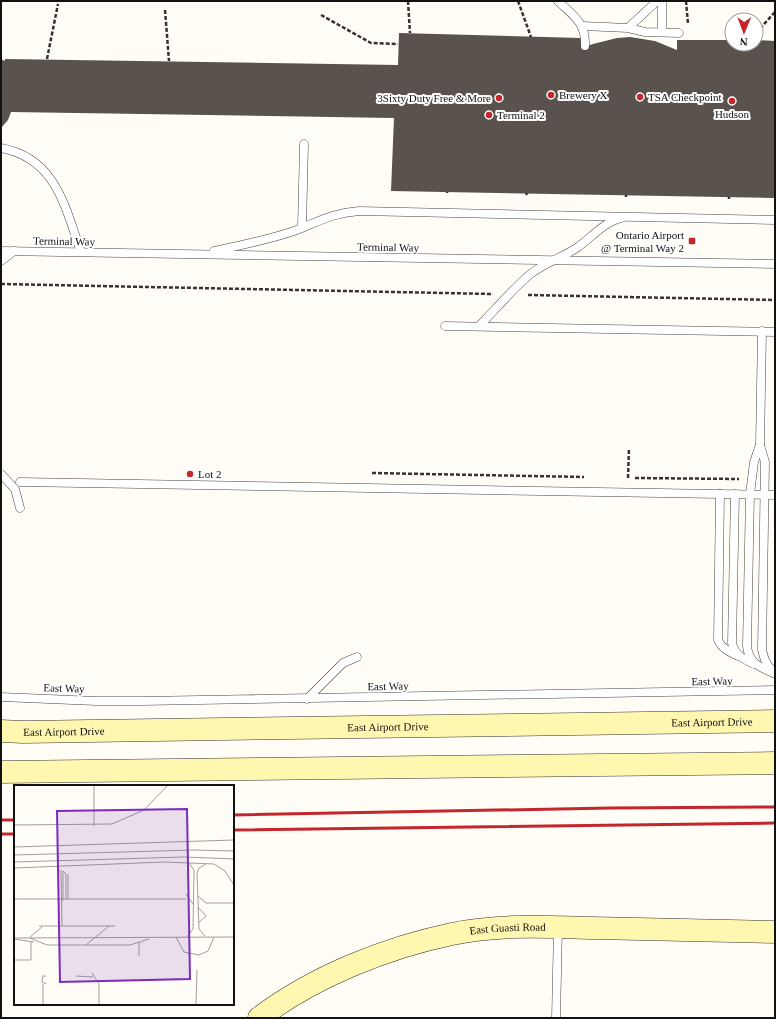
<svg xmlns="http://www.w3.org/2000/svg" width="776" height="1019" font-family="Georgia,serif">
<rect width="100%" height="100%" fill="#fffdf5"/>
<!-- building -->
<path fill="#5a524d" d="M 399,33 L 581,38 L 581,48 L 593,44 L 617,38 L 630,37 L 655,41 L 677,50 L 677,40 L 732,40 L 732,44 L 756,44 L 756,40 L 775,41 L 775,198 L 391,191 L 394,118 L 11,112 L 8,120 L 1,128 L 1,59 L 5,61 L 5,59 L 398,65 Z"/>
<g fill="none" stroke-linecap="round" stroke-linejoin="round">
<defs>
<g id="lane">
<path d="M 558,1 C 574,16 586,23 585,46"/>
<path d="M 583,26 L 628,28 L 645,32 L 679,33"/>
<path d="M 628,28 L 657,1"/>
<path d="M 662,32 L 662,1"/>
<path d="M 1,148 C 56,158 65,207 81,252"/>
<path d="M 302,227 L 304,144"/>
<path d="M 1,251 L 775,264"/>
<path d="M 214,251 C 241,245 268,240 294,231 C 318,222 332,213 359,211 L 775,220"/>
<path d="M 1,261 L 14,251"/>
<path d="M 445,326 L 775,332"/>
<path d="M 479,326 C 495,310 511,291 528,276 C 543,263 562,258 578,247 C 592,237 604,222 621,218"/>
<path d="M 762,331 L 760,445 L 754,462 L 750,494 L 747,646 C 749,664 760,667 775,674"/>
<path d="M 760,445 L 765,462 L 762,649 C 764,659 766,665 774,672"/>
<path d="M 1,474 L 15,489 L 20,508"/>
<path d="M 20,482 L 775,495"/>
<path d="M 720,494 L 718,640 C 722,649 730,652 738,656"/>
<path d="M 735,494 L 732,643 C 735,655 743,659 754,664"/>
<path d="M 1,697 L 96,701 L 142,701 L 775,690"/>
<path d="M 307,699 L 343,663 L 357,657"/>
<path d="M 556,1018 L 558,928"/>
</g>
<g id="secondary">
<path id="s1" d="M 1,731 L 23,732 L 775,721"/>
<path d="M 1,772 L 775,763"/>
<path id="s2" d="M 259,1018 C 313,977 385,948 452,934 C 498,924 547,927 593,928 C 654,929 714,931 775,932"/>
</g>
</defs>
<!-- lane casing -->
<use href="#lane" stroke="#444" stroke-width="9"/>
<!-- secondary casing -->
<use href="#secondary" stroke="#333" stroke-width="23"/>
<!-- path -->
<g stroke="#333" stroke-width="2.5" stroke-dasharray="4 2" stroke-linecap="butt">
<path d="M 408,1 L 410,33"/>
<path d="M 518,1 L 531,37"/>
<path d="M 686,1 L 688,24"/>
<path d="M 165,10 L 169,61"/>
<path d="M 321,15 L 371,43 L 398,44"/>
<path d="M 756,33 L 775,12"/>
<path d="M 47,59 L 58,4"/>
<path d="M 447,193 L 447,192"/>
<path d="M 526,193 L 527,195"/>
<path d="M 626,197 L 626,195"/>
<path d="M 729,199 L 729,197"/>
<path d="M 1,284 L 493,294"/>
<path d="M 528,295 L 775,300"/>
<path d="M 372,473 L 584,477"/>
<path d="M 628,478 L 629,448"/>
<path d="M 635,478 L 739,479"/>
</g>
<!-- lane -->
<use href="#lane" stroke="#fff" stroke-width="8"/>
<!-- secondary -->
<use href="#secondary" stroke="#fff6b0" stroke-width="22"/>
<!-- rail -->
<g stroke="#c4262e" stroke-width="3">
<path d="M 233,815 L 610,808 L 775,807"/>
<path d="M 1,820 L 15,820"/>
<path d="M 233,830 L 775,823"/>
<path d="M 1,834 L 15,834"/>
</g>
</g>
<!-- markers -->
<g fill="#c4262e" stroke="#fff" stroke-width="1.5">
<circle cx="551" cy="95" r="4"/>
<circle cx="640" cy="97" r="4"/>
<circle cx="499" cy="98" r="4"/>
<circle cx="732" cy="101" r="4"/>
<circle cx="489" cy="115" r="4"/>
<rect x="688" y="237" width="8" height="8" rx="2"/>
<circle cx="190" cy="474" r="4"/>
</g>
<g text-anchor="middle" stroke-width="4" stroke-linejoin="round" paint-order="stroke">
<!-- poi labels -->
<g font-size="11" fill="#111" stroke="#fff" text-anchor="start">
<text x="559" y="99">Brewery X</text>
<text x="648" y="101">TSA Checkpoint</text>
<text x="491" y="102" text-anchor="end">3Sixty Duty Free &amp; More</text>
<text x="732" y="118" text-anchor="middle">Hudson</text>
<text x="497" y="119">Terminal 2</text>
<text x="684" y="239" text-anchor="end">Ontario Airport<tspan x="684" dy="13">@ Terminal Way 2</tspan></text>
<text x="198" y="478">Lot 2</text>
</g>
<!-- street labels -->
<g font-size="11" fill="#111" stroke="#fff">
<text transform="translate(64 241) rotate(1)" y="4">Terminal Way</text>
<text transform="translate(388 247) rotate(1)" y="4">Terminal Way</text>
<text transform="translate(712 681) rotate(-1)" y="4">East Way</text>
<text transform="translate(388 686) rotate(-1)" y="4">East Way</text>
<text transform="translate(64 688) rotate(2)" y="4">East Way</text>
<text dy="4" stroke="none"><textPath href="#s1" startOffset="711">East Airport Drive</textPath></text>
<text dy="4" stroke="none"><textPath href="#s1" startOffset="387">East Airport Drive</textPath></text>
<text dy="4" stroke="none"><textPath href="#s1" startOffset="63">East Airport Drive</textPath></text>
<text dy="4" stroke="none"><textPath href="#s2" startOffset="268">East Guasti Road</textPath></text>
</g>
</g>
<!-- overview -->
<g transform="translate(14 785)">
<rect width="220" height="220" fill="#fffdf5"/>
<path fill="none" stroke="#a09f9a" stroke-width="1" d="M 80,0 L 80,41M 0,40 L 98,39 L 130,25 L 154,0M 0,62 L 220,55M 0,70 L 180,65 L 220,66M 0,77 L 170,72 L 220,74M 0,83 L 150,77 L 200,79 L 211,86 L 220,100M 44,84 L 47,88 L 48,141M 47,85 L 49,88 L 49,116M 49,86 L 52,89 L 52,114M 54,89 L 54,114M 172,109 L 179,119M 184,111 L 192,118 L 220,118M 0,114 L 172,114M 184,122 L 192,131 L 184,138M 25,141 L 101,141M 191,151 L 185,144 L 183,88 L 185,83 L 192,79M 16,152 L 28,142M 162,152 L 170,167 L 185,170 L 194,166 L 200,152M 173,152 L 179,144 L 180,85 L 175,78M 0,153 L 220,152M 16,153 L 33,160 L 116,160 L 135,154M 0,154 L 20,157M 125,157 L 125,171M 72,160 L 95,141M 0,175 L 17,175 L 17,156M 78,188 L 85,199 L 85,220M 32,191 L 29,191 L 28,197 L 32,199M 62,191 L 79,192M 29,220 L 29,199M 182,220 L 183,185"/>
<path fill="#7b2cbf" fill-opacity="0.15" stroke="#7b2cbf" stroke-width="2" d="M 173,24 L 176,194 L 46,197 L 43,26 Z"/>
<rect width="220" height="220" fill="none" stroke="#111" stroke-width="2"/>
</g>
<!-- border -->
<rect width="776" height="1019" fill="none" stroke="#111111" stroke-width="4"/>
<!-- north arrow -->
<g transform="translate(744 32) rotate(181)"><circle r="19" fill="#ffffff" stroke="#a0a0a0"/>
<path d="M0-3L7 15L0 10L-7 15Z" fill="#c4262e"/>
<text y="-6" font-size="11" font-weight="bold" text-anchor="middle" fill="#111111">N</text>
</g>
</svg>
